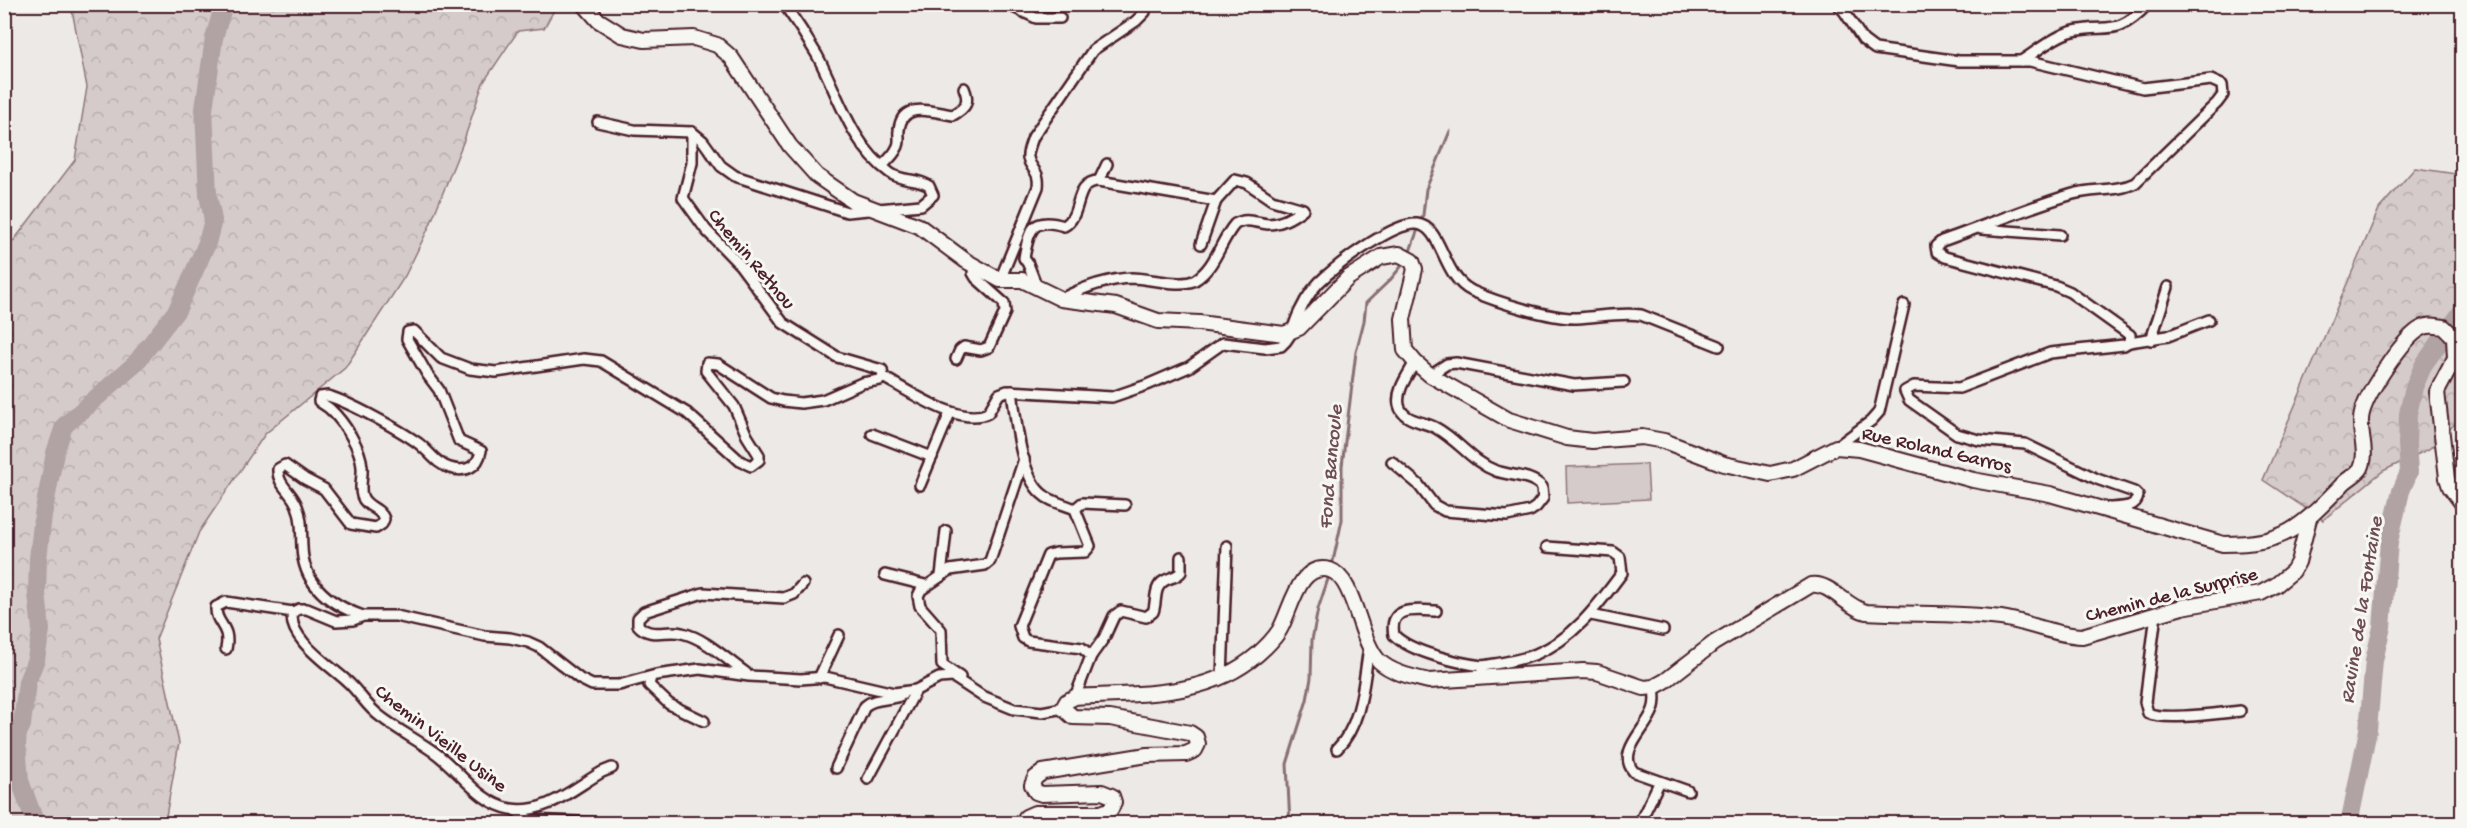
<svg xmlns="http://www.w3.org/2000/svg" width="2467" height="828" font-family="'Gochi Hand',sans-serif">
<defs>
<pattern id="forest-crowns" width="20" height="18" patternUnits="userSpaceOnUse" patternTransform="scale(1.5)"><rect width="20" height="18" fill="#d4cbca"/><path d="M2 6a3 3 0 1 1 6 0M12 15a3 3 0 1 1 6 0" fill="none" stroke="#b8aeae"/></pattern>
</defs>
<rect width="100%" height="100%" fill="#ece9e6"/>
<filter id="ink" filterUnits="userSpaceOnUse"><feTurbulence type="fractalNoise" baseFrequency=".0167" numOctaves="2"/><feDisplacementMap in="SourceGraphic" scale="12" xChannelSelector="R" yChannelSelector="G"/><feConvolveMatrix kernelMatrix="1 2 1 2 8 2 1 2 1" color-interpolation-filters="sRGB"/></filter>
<g filter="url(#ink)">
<!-- forest -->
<g fill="url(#forest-crowns)" stroke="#8f757a" stroke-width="1.5">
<path d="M 71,5 L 557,5 L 544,28 L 518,31 L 483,83 L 464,140 L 430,225 L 405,276 L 345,368 L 265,434 L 199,532 L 156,639 L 179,743 L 166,816 L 162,823 L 5,823 L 5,252 L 75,160 L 87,87 Z"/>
<path d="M 2415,168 L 2456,174 L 2462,172 L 2462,417 L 2429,449 L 2383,471 L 2323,520 L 2263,480 L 2379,209 Z"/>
</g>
<!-- park -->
<path fill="#d4cbca" stroke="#8f757a" stroke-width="1.5" d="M 1647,464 L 1649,499 L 1567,503 L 1566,467 Z"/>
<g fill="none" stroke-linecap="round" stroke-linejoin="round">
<!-- stream -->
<g stroke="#886e73" stroke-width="3">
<path d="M 1409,254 L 1423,215 L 1426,189 L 1450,131"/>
<path d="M 1332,566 L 1342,520 L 1342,466 L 1356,352 L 1364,321 L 1366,303 L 1390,280 L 1405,262"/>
<path d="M 1290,824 L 1287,764 L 1307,700 L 1311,678 L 1312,640 L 1318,609 L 1329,576"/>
</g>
<!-- river -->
<g stroke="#b1a2a3" stroke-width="18">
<path d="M 36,824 L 20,781 L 17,744 L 18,733 L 22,725 L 27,682 L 36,659 L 41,630 L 37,594 L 38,559 L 43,515 L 55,453 L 64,426 L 135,364 L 177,310 L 207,243 L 213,220 L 208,195 L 204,109 L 214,38 L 224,4"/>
<path d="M 2349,824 L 2368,730 L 2374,660 L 2382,627 L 2389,542 L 2401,491 L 2409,472 L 2407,444 L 2408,414 L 2414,387 L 2424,364 L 2462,311"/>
</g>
<defs>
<g id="street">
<path d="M 1007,4 L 1036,18 L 1060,18"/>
<path d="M 1837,4 L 1844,11 L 1863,40 L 1875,49 L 1959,61 L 2030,61 L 2143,88 L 2211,80 L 2222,85 L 2223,95 L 2217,103 L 2135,183 C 2117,192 2093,188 2073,194 C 2028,207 1985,226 1942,241 L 1936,246 L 1937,252 L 1945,257 L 2056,286 L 2070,292 L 2130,335 L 2129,342 L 2124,345 L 2050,353 L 1959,388 L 1914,386 L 1905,391 L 1909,400 L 1957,434 L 1979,440 L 2025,444 L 2097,479 L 2134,492 L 2138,496 C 2136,509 2119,507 2108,508"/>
<path d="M 2021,61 C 2036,52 2053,37 2070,32 C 2108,22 2114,40 2148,4"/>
<path d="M 598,122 L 634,130 L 692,132 L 703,141 L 721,166 L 735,176 L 847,212 L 921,205 L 933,195 L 929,186 C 917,178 902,182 890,173 C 851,145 839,96 817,55 C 807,38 796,21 784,4"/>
<path d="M 882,166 C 887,161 894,155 897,148 C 901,142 898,136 899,130 C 902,100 933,112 953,115 C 966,108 970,102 964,88"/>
<path d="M 1981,229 L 2060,235"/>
<path d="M 1201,244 L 1216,201"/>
<path d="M 1000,280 L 1038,187 C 1040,170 1031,171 1028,158 C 1027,151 1031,144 1033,137 L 1093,50 L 1136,21 L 1145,12"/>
<path d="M 1037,287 L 1028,264 L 1024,258 C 1029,230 1032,216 1064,226 C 1083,216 1073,181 1099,181"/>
<path d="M 1061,299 C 1084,287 1106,279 1132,278 C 1148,278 1182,288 1195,280 C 1216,267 1220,241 1235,224 C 1247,217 1255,223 1268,224 C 1281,224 1293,217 1303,209 L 1272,200 L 1247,183 L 1235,180 L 1216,201 L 1099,181 L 1107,164"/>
<path d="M 2151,340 L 2168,287"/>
<path d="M 2129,342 L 2168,336 L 2209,320"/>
<path d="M 956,359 L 960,350 L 964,347 L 981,350 L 989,347 L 1005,312 L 1004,303 L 976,278 L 973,273 L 974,267"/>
<path d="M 1430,375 L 1447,364 L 1456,363 L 1574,385 L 1624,382"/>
<path d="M 883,377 C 907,390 960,427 988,413 L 999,394 L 1007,391 L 1112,397 L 1147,385 L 1189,367 L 1223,343 L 1265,348 L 1281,346 C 1293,336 1293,324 1300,311 C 1306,298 1316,284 1327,275 C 1344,260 1395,222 1417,224 C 1443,227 1441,276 1472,291 C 1496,302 1552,319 1577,318 C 1599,317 1620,312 1641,315 L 1719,346"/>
<path d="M 1012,391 C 1016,419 1020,474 1041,493 C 1050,502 1064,504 1075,509 L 1090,546 L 1085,552 L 1056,553 L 1048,555 L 1019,626 L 1023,638 L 1028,641 L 1082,648 L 1091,656 L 1075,697"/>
<path d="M 872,434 L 932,457"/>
<path d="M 1836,447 L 1871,421 L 1879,412 L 1904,305"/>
<path d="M 1392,462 L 1418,484 L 1434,505 L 1445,511 L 1507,516 L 1530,511 L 1536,507 L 1543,498 L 1542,487 C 1532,475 1511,476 1496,471 C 1472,462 1458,440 1436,428 C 1424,421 1403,422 1399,405 C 1396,390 1408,375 1415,362"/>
<path d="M 920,485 L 950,413"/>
<path d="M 1075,509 L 1082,503 L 1125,505"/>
<path d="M 885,575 L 925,585"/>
<path d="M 941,576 L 946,531"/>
<path d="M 1436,611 C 1417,610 1388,605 1394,635 C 1410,652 1459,663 1482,666"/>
<path d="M 2156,614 L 2145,702 L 2148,713 C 2163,721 2221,713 2240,711"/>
<path d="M 1591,615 L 1663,630"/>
<path d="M 363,616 C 331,605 303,585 302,547 C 301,533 303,520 297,506 C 292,492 277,485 278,469 L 285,465 L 305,479 L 324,489 L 351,524 L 376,528 L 382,524 L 384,519 C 380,507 366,508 362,496 C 359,486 363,477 362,467 C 361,448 344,422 330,409 C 327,406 322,404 319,401 L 320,397 L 328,396 C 349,402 400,430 418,443 C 429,451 436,464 450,468 C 466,473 478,467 481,451 L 459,441 L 439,390 L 427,374 L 407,339 L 408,332 L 414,331 L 441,358 L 470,369 L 496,372 L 584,359 L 601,361 L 687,413 L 740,461 L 751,466 L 759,460 L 759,455 L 747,436 L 734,406 L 706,371 L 707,363 L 718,364 L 771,398 L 783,401 L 801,403 L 823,400 L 862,383 L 880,380 L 883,377 L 882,370 L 837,357 L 783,323 L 740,265 L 706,230 L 683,198 L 692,163 L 692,132"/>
<path d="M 226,649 C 231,625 215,625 216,607 L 226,602 L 293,612"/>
<path d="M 1091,656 L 1104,638 L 1114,616 L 1121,611 L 1146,617 L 1153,612 C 1157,603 1153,587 1164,581 C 1170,577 1176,578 1181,572 L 1181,557"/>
<path d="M 746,673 C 727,660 705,638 682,633 C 667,629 650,639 638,625 L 638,618 L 644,612 L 703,593 L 784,598 L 794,594 L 803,584"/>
<path d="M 651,677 L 649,685 L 669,704 L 704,721"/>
<path d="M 960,677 L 942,665 L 941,630 L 920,606 L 918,596 L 921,590 L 950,570 L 985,565 L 990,561 L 1024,459"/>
<path d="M 1222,677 L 1227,546"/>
<path d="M 1482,677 L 1482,666 C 1500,663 1519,661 1536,654 C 1575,638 1598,605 1622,573 L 1620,557 L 1613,552 L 1547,547"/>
<path d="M 819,678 L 839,635"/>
<path d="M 1654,687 C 1655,694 1656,703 1653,710 C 1646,730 1616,752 1634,772 L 1688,791"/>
<path d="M 1337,749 C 1363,722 1363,683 1369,648"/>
<path d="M 612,768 L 602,772 C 574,788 545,815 511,809 C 478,803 460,770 434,752 C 417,740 398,730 381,717 C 368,708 361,695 350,684 C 334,668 285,638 293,612 L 299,609 L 307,609 L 336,621 L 353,620 L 363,616 L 396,616 L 485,636 L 510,638 L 528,642 L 539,647 L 580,679 L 592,685 L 619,685 L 656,675 L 700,669 L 749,676 L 801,679 L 825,677 L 894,693 L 916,690 L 939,678 L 953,677 L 982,696 L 1014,709 L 1042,712 L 1063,708"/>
<path d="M 836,768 L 865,706 C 875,697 890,701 902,695"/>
<path d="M 868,779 L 916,690"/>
<path d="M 514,810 L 530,820 L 623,824"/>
<path d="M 1639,824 L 1659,783"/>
</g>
<g id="secondary">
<path d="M 584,4 L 598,20 L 622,35 L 644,40 L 694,38 L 717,45 L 731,57 L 790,146 L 817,176 L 853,201 L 919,226 L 966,261 L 1000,280 L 1022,280 L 1061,299 L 1116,306 L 1158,321 L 1199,323 L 1284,334 L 1299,328 L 1348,278 L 1381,257 L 1399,254 L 1412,261 L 1415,269 L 1403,319 L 1405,350 L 1415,362 L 1430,375 L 1509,420 L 1567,438 L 1592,441 L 1642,437 L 1664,441 L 1724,464 L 1770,474 L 1793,469 L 1836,447 L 1859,449 L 1973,480 L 2050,494 L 2223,544 C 2285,544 2300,528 2341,486 C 2346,479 2357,475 2361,468 C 2369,451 2357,430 2362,413 C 2367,393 2404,336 2422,328 C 2429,324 2436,326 2444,327 L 2454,337 L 2455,358 L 2437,392 L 2447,478 L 2450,487 L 2462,503"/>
<path d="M 1022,824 L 1026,817 L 1035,813 L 1101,813 L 1111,809 L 1114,802 L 1112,796 L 1102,792 L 1042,794 L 1036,792 L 1032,785 L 1035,778 L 1043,772 L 1147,755 L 1186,754 L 1195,750 L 1198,744 L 1196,737 L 1190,733 L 1110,718 L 1073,717 L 1063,708 L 1067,701 L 1075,697 C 1138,693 1206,699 1258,654 C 1266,647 1273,640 1279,631 C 1291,612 1298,561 1330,570 C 1355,578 1359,641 1379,661 C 1392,673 1412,677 1429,681 L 1583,671 L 1597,672 L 1644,688 L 1654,687 L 1665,681 L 1714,643 L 1811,585 C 1830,582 1846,607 1866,612 C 1911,615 1956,612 2001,618 C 2028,622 2054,635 2082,636 L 2182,607 L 2261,593 L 2276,585 L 2293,571 L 2298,562 L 2309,519"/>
</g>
</defs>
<!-- street casing -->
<use href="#street" stroke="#4a1f2b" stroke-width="14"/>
<!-- secondary casing -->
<use href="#secondary" stroke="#4a1f2b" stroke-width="18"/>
<!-- street -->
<use href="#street" stroke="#f6f6f2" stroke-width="9"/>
<!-- secondary -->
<use href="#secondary" stroke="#f6f6f2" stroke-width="14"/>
</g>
</g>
<g text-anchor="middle" stroke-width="6" stroke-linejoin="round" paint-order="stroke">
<!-- street labels -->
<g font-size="20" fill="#4a1f2b" stroke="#f6f6f2">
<text transform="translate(753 258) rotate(50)" y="7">Chemin Rethou</text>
<text transform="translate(1937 448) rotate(13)" y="7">Rue Roland Garros</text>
<text transform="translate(2171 593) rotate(-14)" y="7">Chemin de la Surprise</text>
<text transform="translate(442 737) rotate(38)" y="7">Chemin Vieille Usine</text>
</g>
<!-- water labels -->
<g font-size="21" font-style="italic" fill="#6e4d55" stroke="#f6f6f2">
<text transform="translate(1329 467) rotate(-85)" y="7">Fond Bancoule</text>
<text transform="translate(2360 610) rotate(-81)" y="7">Ravine de la Fontaine</text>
</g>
</g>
<!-- margin -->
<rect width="2467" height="828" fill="none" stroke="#f6f6f2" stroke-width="24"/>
<rect x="12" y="12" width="2443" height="804" fill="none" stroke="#4a1f2b" stroke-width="2" filter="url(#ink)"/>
</svg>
